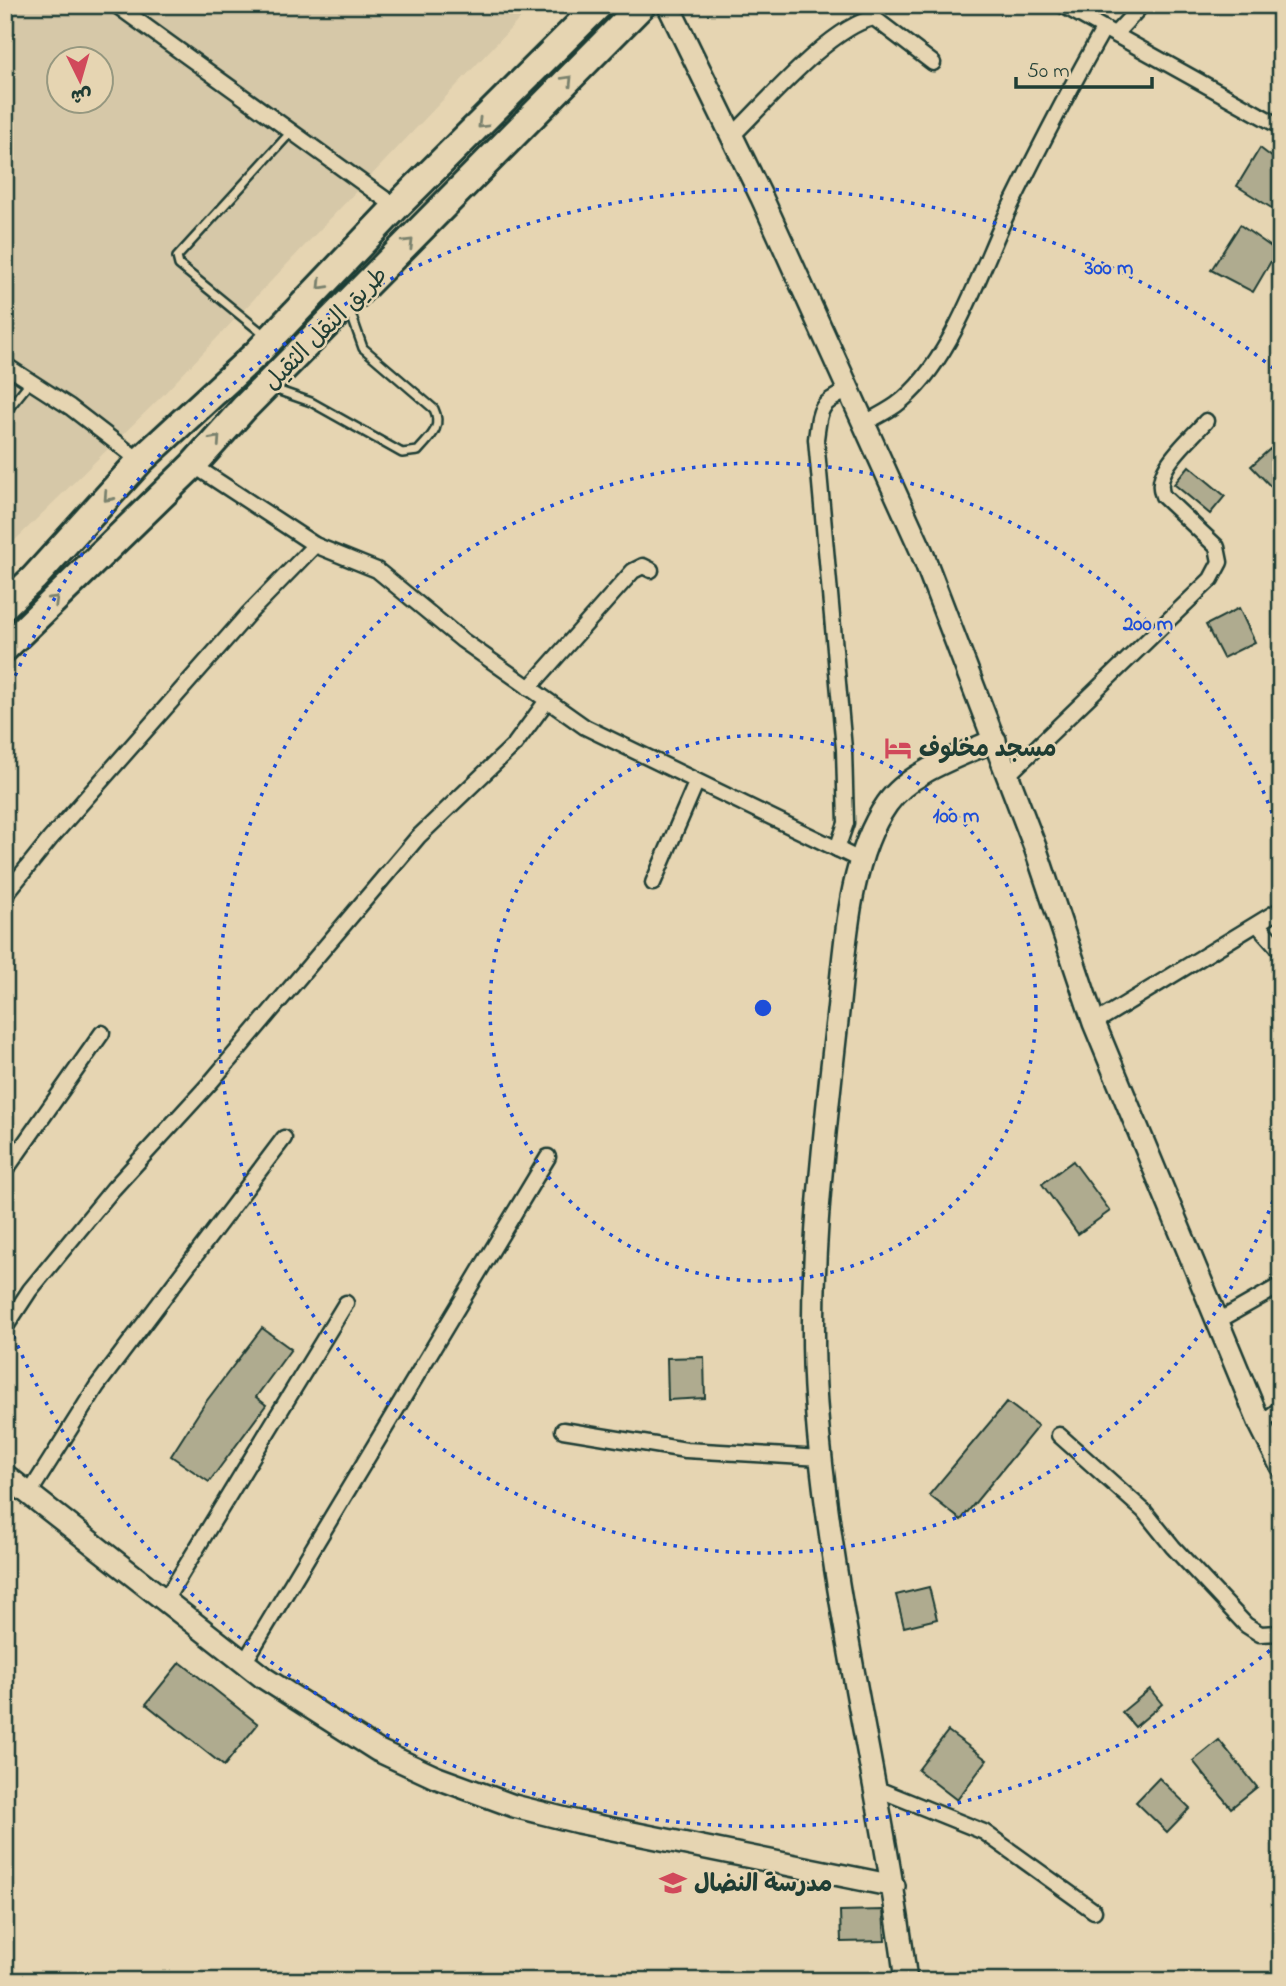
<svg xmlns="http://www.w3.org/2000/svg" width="1286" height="1986" font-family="'Indie Flower','Playpen Sans Arabic',sans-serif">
<rect width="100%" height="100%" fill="#e6d5b2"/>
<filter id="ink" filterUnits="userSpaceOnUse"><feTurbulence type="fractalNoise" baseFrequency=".0143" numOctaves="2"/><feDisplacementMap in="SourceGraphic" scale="14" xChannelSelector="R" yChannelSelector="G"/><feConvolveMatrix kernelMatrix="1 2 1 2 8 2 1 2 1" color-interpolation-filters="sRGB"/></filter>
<g filter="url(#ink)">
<!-- built -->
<path fill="#d6c8a8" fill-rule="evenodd" d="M 5,5 L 533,5 L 162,396 L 5,550 ZM 60,60 L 102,60 L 102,102 L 60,102 Z"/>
<!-- building -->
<g fill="#afab8f" stroke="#1f3d34" stroke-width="2">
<path d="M 1260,148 L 1281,164 L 1281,214 L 1237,186 Z"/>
<path d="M 1240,225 L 1277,251 L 1253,292 L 1211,270 Z"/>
<path d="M 1270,449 L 1281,461 L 1281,497 L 1251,466 Z"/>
<path d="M 1189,466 L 1225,496 L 1210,514 L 1174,484 Z"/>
<path d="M 1239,608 L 1255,642 L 1223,658 L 1206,625 Z"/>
<path d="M 1073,1161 L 1110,1211 L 1078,1234 L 1042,1184 Z"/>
<path d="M 262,1328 L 291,1349 L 256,1397 L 266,1405 L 209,1482 L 171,1456 L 205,1403 Z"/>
<path d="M 704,1357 L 705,1398 L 668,1400 L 667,1358 Z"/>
<path d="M 1007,1402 L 1038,1426 L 961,1520 L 929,1495 Z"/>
<path d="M 929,1587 L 937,1619 L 904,1627 L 896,1595 Z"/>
<path d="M 180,1662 L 258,1724 L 224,1766 L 146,1704 Z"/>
<path d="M 1150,1689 L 1162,1704 L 1135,1727 L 1122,1712 Z"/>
<path d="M 948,1731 L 987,1760 L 957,1800 L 918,1770 Z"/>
<path d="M 1219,1740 L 1257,1787 L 1231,1808 L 1193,1761 Z"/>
<path d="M 1159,1778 L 1190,1808 L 1167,1832 L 1136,1802 Z"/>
<path d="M 883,1910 L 885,1941 L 841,1942 L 840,1911 Z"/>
</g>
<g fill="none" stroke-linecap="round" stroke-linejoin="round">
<defs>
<g id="lane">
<path d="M 267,337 L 179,265 L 177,257 L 291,132"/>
<path d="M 271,388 L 311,402 L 402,453 L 418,451 C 430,437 443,428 434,409 L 363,348 L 350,311"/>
<path d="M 5,413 L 30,382"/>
</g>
<g id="street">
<path d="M 116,5 L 396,207"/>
<path d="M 1062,5 L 1281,127"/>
<path d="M 1115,34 L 1142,5"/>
<path d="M 732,136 C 765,104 831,26 874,18 L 933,63"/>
<path d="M 5,365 L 70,407 L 140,461"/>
<path d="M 863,424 C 874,418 886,412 896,405 C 952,365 982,264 1012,203 C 1041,144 1071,86 1104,28"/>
<path d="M 193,465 L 315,545 L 377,570 L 462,640 L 585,727 L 860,860"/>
<path d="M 529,688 L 633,571 L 643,566 L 651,570"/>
<path d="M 1008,775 L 1211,579 L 1220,562 L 1217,547 L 1163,496 C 1151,470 1190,440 1206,421"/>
<path d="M 837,849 L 846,823 L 844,749 L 816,439 C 820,410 818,404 847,391"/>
<path d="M 653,883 L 696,783"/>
<path d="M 5,895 L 50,839 L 249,613 L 315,545"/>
<path d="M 1258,925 L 1281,951"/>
<path d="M 1094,1023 L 1281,909"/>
<path d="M 5,1171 L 102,1033"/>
<path d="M 1218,1321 L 1281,1285"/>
<path d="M 5,1328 L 30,1290 L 113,1189 L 210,1083 L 418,837 L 515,744 L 546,702"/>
<path d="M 1260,1424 L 1281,1408"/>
<path d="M 563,1430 L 686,1450 L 821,1458"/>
<path d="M 1059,1435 L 1144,1511 L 1173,1547 L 1246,1625 L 1260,1634 L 1281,1633"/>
<path d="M 29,1494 L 97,1386 L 284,1138"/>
<path d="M 164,1602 L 346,1303"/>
<path d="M 244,1663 L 548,1157"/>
<path d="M 875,1788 L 984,1832 L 1094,1911"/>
</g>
<g id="secondary">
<path d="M 668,5 L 762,198 L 921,550 L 1035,847 L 1094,1023 L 1260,1424 L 1281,1466"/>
<path d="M 5,1475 L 264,1678 L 377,1750 L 435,1777 L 514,1806 L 578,1822 L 894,1886"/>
<path d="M 906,1981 C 882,1788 830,1599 816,1404 C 807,1276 823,1148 837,1021 C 845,953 847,861 887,804 C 910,771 960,756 995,740"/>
</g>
<g id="highway">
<path d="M 5,605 L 34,578 L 140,461 L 257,353 L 396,207 L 599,5"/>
<path d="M 5,648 L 193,465 L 244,408 L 642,5"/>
</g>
</defs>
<!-- lane casing -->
<use href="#lane" stroke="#1f3d34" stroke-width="12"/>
<!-- street casing -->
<use href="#street" stroke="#1f3d34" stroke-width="19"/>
<!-- secondary casing -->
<use href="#secondary" stroke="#1f3d34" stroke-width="26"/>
<!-- highway casing -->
<use href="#highway" stroke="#1f3d34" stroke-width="32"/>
<!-- lane -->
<use href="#lane" stroke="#e6d5b2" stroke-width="7"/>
<!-- street -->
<use href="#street" stroke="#e6d5b2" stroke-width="14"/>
<!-- secondary -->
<use href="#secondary" stroke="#e6d5b2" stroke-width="21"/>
<!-- highway -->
<use href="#highway" stroke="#e6d5b2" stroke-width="26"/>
</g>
<!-- one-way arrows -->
<defs><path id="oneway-chevron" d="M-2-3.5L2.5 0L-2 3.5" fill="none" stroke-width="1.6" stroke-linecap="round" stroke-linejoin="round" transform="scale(1.75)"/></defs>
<g stroke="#79816d">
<use href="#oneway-chevron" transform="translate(568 80) rotate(-46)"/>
<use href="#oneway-chevron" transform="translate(482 124) rotate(135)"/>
<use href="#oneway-chevron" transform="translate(409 243) rotate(-45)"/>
<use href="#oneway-chevron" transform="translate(322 285) rotate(134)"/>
<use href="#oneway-chevron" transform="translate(216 440) rotate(-48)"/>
<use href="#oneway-chevron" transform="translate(108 497) rotate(132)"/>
<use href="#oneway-chevron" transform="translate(54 600) rotate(-44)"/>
</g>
</g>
<!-- distance rings -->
<g fill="none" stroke="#1d4ed8" stroke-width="3.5" stroke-dasharray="3.5 7">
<circle cx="763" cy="1008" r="273"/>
<path d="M1280 1181A545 545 0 1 1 1280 835"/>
<path d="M1278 1644A818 818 0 0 1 7 1321M7 695A818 818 0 0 1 1278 372"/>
</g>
<!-- icons -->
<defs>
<symbol id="hotel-bare" viewBox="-9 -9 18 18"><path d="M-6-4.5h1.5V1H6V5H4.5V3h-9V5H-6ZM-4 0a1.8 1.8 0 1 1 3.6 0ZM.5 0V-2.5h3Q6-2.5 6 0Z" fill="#d1495b" stroke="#e6d5b2" stroke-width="2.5" paint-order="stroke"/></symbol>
<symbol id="school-bare" viewBox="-9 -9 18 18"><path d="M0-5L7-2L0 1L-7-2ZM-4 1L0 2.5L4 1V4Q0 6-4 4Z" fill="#d1495b" stroke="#e6d5b2" stroke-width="2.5" paint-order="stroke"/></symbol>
</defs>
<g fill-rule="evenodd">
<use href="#hotel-bare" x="879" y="729" width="38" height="38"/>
<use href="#school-bare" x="654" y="1864" width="38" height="38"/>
</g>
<g text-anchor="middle" stroke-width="5" stroke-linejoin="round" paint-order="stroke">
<!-- street labels -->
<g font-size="24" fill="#1f3d34" stroke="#e6d5b2">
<text transform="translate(325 328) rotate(-45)" y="8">طريق النقل الثقيل</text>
</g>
<!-- poi labels -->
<g font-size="24" font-weight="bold" fill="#1f3d34" stroke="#e6d5b2" text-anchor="start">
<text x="919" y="756">مسجد مخلوف</text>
<text x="694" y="1891">مدرسة النضال</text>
</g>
</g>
<circle cx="763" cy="1008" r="10" fill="#1d4ed8" stroke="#e6d5b2" stroke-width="3.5"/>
<g font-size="21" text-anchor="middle" font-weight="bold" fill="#1d4ed8" stroke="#e6d5b2" stroke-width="5" stroke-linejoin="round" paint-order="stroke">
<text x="1109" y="274">300 m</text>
<text x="1148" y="630">200 m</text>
<text x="956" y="822">100 m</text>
</g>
<!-- margin -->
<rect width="1286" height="1986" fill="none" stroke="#e6d5b2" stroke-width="28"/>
<rect x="14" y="14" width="1258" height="1958" fill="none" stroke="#1f3d34" stroke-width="2.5" filter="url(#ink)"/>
<!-- north arrow -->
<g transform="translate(80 80) rotate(175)"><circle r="33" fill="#e6d5b2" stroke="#969880" stroke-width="2"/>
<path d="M0-5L12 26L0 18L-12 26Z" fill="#d1495b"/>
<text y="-10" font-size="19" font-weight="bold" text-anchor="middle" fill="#1f3d34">ش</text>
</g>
<!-- scale -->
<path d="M1016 77v10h136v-10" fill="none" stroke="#1f3d34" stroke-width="3.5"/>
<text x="1027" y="77" font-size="21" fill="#1f3d34" stroke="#e6d5b2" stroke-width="5" paint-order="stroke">50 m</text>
</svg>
